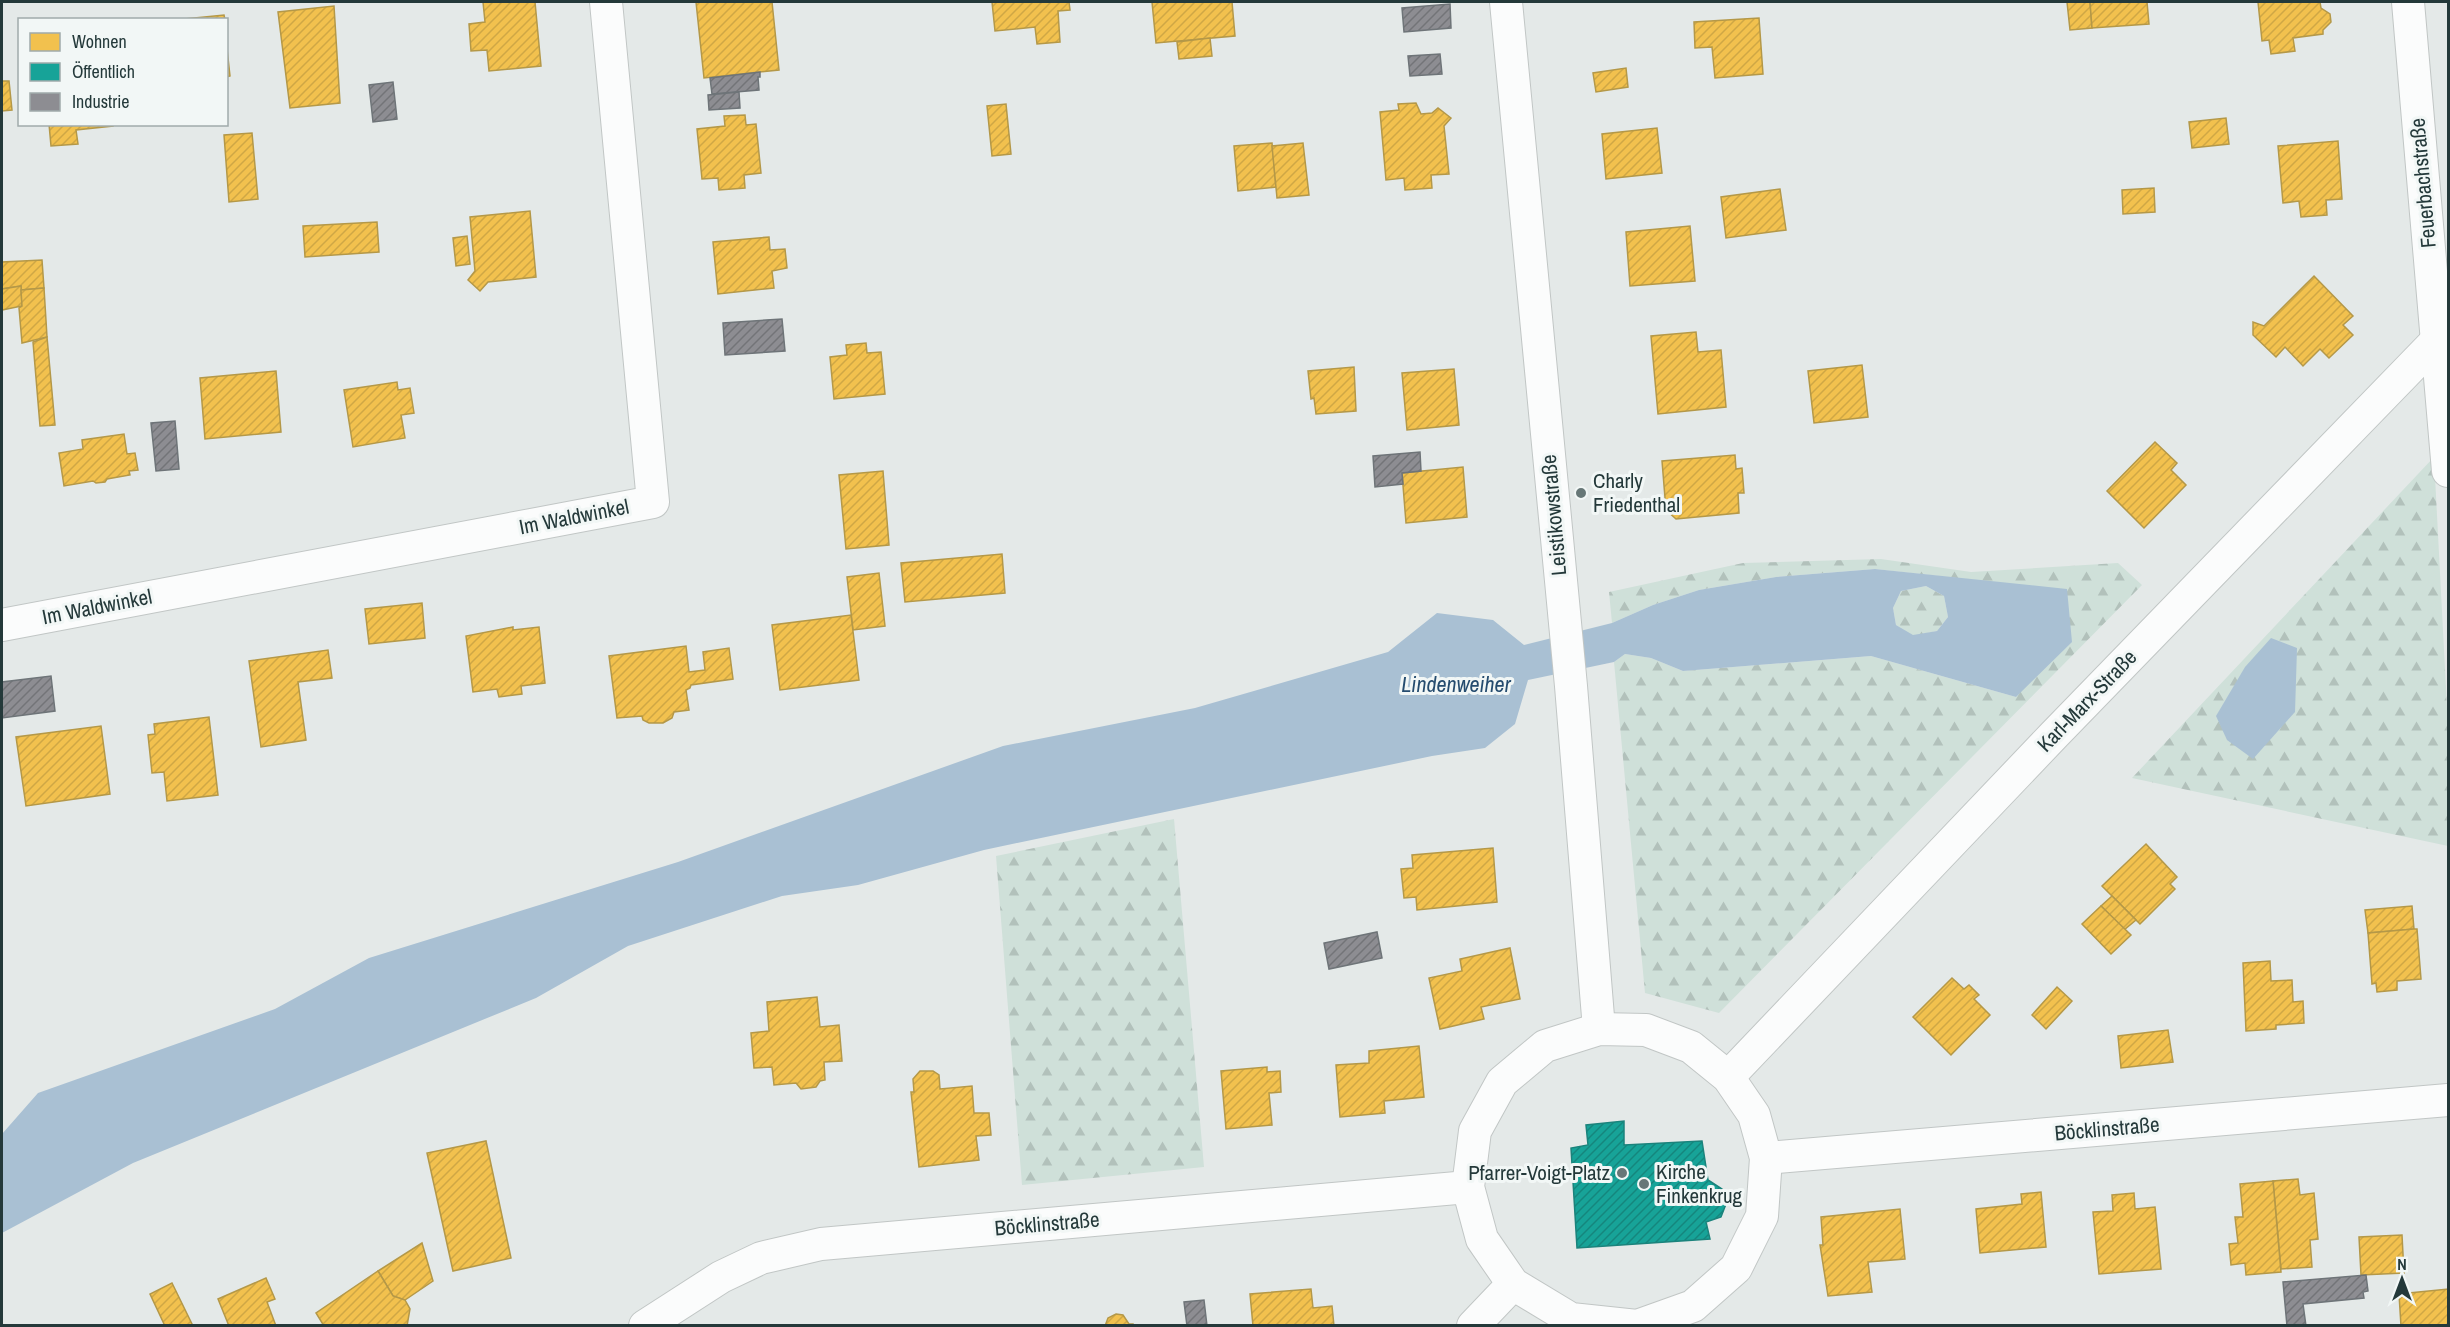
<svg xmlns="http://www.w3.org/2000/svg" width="2450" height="1327" font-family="'Archivo Narrow',sans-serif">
<defs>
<pattern id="forest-firs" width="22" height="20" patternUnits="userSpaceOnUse" patternTransform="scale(1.5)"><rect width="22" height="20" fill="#cfe0d9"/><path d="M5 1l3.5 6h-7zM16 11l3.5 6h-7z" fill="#b2c1bb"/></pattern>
<pattern id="homes-hatch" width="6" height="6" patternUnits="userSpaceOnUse" patternTransform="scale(1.5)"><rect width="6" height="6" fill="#f2c14e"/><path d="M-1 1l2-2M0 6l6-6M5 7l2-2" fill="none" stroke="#cfa745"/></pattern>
<pattern id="public-hatch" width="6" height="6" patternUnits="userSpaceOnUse" patternTransform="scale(1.5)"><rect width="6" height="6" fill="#17a398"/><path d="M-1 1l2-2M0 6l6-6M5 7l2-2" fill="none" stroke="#15867d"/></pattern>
<pattern id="industry-hatch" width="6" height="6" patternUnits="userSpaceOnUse" patternTransform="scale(1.5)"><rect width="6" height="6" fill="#8d8d92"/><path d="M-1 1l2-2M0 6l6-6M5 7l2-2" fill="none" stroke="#737478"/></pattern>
</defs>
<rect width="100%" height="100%" fill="#e4e9e8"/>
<!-- forest -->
<g fill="url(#forest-firs)">
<path d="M 2434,457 L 2448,727 L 2448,846 L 2132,778 Z"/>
<path d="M 1881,559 L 1971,572 L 2118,563 L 2142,585 L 1719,1013 L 1645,993 L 1614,662 L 1625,654 L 1651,658 L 1683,671 L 1871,656 L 2016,697 L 2067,590 L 1875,569 L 1776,577 L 1699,590 L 1653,605 L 1612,623 L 1609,592 L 1743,563 Z"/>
<path d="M 1926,586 L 1944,596 L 1948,617 L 1937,631 L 1913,636 L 1896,625 L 1893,608 L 1901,591 Z"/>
<path d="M 1174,819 L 1204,1167 L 1022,1185 L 996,856 Z"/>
</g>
<!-- water -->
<g fill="#a9c0d3" fill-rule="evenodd">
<path d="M 1875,569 L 2067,589 L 2072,642 L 2016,697 L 1871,656 L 1683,671 L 1651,658 L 1625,654 L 1614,662 L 1528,680 L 1515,724 L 1485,748 L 1432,756 L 984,850 L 858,885 L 782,896 L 628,946 L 536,998 L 133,1163 L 2,1233 L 2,1134 L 38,1093 L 275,1009 L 369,958 L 678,862 L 1003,746 L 1195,708 L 1388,652 L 1437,613 L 1493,620 L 1524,645 L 1612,623 L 1653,605 L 1699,590 L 1776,577 ZM 1926,586 L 1944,596 L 1948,617 L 1937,631 L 1913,635 L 1896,625 L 1893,608 L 1901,591 Z"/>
<path d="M 2271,638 L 2297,648 L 2295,712 L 2253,759 L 2227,740 L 2216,716 L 2245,667 Z"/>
</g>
<!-- homes -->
<g fill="url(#homes-hatch)" stroke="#b49848" stroke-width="1.5">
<path d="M 483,2 L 535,2 L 541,66 L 489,71 L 487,50 L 471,51 L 469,24 L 485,22 Z"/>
<path d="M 696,2 L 772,2 L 779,70 L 704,78 Z"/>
<path d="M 992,2 L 1069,2 L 1070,10 L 1058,11 L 1060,42 L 1037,44 L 1035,27 L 995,31 Z"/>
<path d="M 1152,2 L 1232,2 L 1235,36 L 1156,43 Z"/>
<path d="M 2067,2 L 2090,2 L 2092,28 L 2070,30 Z"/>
<path d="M 2090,2 L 2147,2 L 2149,24 L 2092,28 Z"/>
<path d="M 2258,2 L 2320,2 L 2321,8 L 2330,14 L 2331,22 L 2323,30 L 2323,34 L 2293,38 L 2295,51 L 2271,54 L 2269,40 L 2262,41 Z"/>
<path d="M 334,6 L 340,103 L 290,108 L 278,12 Z"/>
<path d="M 224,15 L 225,20 L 174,20 Z"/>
<path d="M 1759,18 L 1763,74 L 1715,78 L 1712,47 L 1695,48 L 1694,22 Z"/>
<path d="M 1210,38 L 1212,56 L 1179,59 L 1177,42 Z"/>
<path d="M 226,40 L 230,76 L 226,77 Z"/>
<path d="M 1626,68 L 1628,87 L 1596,92 L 1593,73 Z"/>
<path d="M 2,81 L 9,81 L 12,110 L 2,111 Z"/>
<path d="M 1416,103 L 1421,114 L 1432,113 L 1438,108 L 1451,118 L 1444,126 L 1449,174 L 1431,175 L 1432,188 L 1405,190 L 1404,178 L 1386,180 L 1380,112 L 1399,110 L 1398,104 Z"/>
<path d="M 1006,104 L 1011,154 L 992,156 L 987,106 Z"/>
<path d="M 745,115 L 746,125 L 756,124 L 761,173 L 744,175 L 745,188 L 719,190 L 718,178 L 702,179 L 697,129 L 725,126 L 724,116 Z"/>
<path d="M 2226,118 L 2229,144 L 2192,148 L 2189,122 Z"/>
<path d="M 49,124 L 113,124 L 113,126 L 76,130 L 78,144 L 51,146 Z"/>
<path d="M 1657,128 L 1662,173 L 1606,179 L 1602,134 Z"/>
<path d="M 252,133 L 258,199 L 229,202 L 224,135 Z"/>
<path d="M 2338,141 L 2342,199 L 2326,200 L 2327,215 L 2301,217 L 2299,201 L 2283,203 L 2278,146 Z"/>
<path d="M 1272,143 L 1276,187 L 1238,191 L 1234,146 Z"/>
<path d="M 1303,143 L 1309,195 L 1277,198 L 1272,146 Z"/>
<path d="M 2154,188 L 2155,212 L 2123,214 L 2122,190 Z"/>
<path d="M 1780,189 L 1786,230 L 1726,238 L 1721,197 Z"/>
<path d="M 530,211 L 536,277 L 488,282 L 480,291 L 468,280 L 475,271 L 470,217 Z"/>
<path d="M 377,222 L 379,252 L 305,257 L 303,226 Z"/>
<path d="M 1690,226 L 1695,281 L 1630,286 L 1626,232 Z"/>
<path d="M 467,236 L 470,264 L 456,266 L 453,238 Z"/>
<path d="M 769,237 L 770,250 L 785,249 L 787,268 L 772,271 L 774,288 L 718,294 L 713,242 Z"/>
<path d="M 42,260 L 44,288 L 21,290 L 21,286 L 2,289 L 2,262 Z"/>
<path d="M 2314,276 L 2353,316 L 2343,325 L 2353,335 L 2329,358 L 2320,349 L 2303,366 L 2285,347 L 2276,357 L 2253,335 L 2253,322 L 2264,326 Z"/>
<path d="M 21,286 L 22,306 L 2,310 L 2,289 Z"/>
<path d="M 44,288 L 47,337 L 22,343 L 19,308 L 22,306 L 21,290 Z"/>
<path d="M 1696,332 L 1698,352 L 1721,350 L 1726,407 L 1658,414 L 1651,336 Z"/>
<path d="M 47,337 L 55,425 L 40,426 L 33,342 Z"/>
<path d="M 866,343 L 867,353 L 881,352 L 885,394 L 834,399 L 830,357 L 847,355 L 846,345 Z"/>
<path d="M 1862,365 L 1868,417 L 1814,423 L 1808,371 Z"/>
<path d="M 1354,367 L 1356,411 L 1316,414 L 1314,398 L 1311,399 L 1308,371 Z"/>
<path d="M 1454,369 L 1459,425 L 1407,430 L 1402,373 Z"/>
<path d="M 276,371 L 281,432 L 205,439 L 200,378 Z"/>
<path d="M 397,382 L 398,390 L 410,388 L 414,413 L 401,415 L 405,438 L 353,447 L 344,390 Z"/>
<path d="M 124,434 L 127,454 L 135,453 L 138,470 L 129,471 L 130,475 L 107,479 L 105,482 L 96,483 L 93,481 L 64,486 L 59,453 L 83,449 L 82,440 Z"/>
<path d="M 2155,442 L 2177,463 L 2171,470 L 2186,485 L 2144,528 L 2107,491 Z"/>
<path d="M 1735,455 L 1736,469 L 1742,468 L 1744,493 L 1738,493 L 1739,513 L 1676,519 L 1666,510 L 1662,461 Z"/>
<path d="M 1463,467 L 1467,517 L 1406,523 L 1402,473 Z"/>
<path d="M 883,471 L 889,545 L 846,549 L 839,475 Z"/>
<path d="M 1002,554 L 1005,593 L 905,602 L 901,563 Z"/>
<path d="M 879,573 L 885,626 L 853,630 L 847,577 Z"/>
<path d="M 422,603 L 425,638 L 369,644 L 365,609 Z"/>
<path d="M 851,615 L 859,680 L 780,690 L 772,625 Z"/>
<path d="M 513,627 L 513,630 L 539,627 L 545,683 L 521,686 L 522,694 L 499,697 L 497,689 L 473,692 L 466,636 Z"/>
<path d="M 686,646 L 689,672 L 705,670 L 703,652 L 729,648 L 733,679 L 691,685 L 690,688 L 686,690 L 689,710 L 674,712 L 672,718 L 663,723 L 649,723 L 643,720 L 642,716 L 617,718 L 609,656 Z"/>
<path d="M 328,650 L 332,678 L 298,682 L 306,740 L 261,747 L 249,661 Z"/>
<path d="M 209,717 L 218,795 L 167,801 L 164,772 L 152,773 L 148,735 L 155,734 L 154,724 Z"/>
<path d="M 101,726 L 110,794 L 26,806 L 16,737 Z"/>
<path d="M 2146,844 L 2177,877 L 2170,884 L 2175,889 L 2140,924 L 2102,886 Z"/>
<path d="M 1493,848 L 1497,902 L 1417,910 L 1416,897 L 1404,898 L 1401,869 L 1413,868 L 1412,855 Z"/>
<path d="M 2112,896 L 2136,920 L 2124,930 L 2101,906 Z"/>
<path d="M 2101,906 L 2131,935 L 2111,954 L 2082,924 Z"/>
<path d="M 2412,906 L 2414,929 L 2368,933 L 2365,910 Z"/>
<path d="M 2414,929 L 2417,929 L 2421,979 L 2397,981 L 2397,990 L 2377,992 L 2376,983 L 2372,984 L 2368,933 Z"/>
<path d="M 1510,948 L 1520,999 L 1481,1007 L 1484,1019 L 1440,1029 L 1429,978 L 1462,971 L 1460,959 Z"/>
<path d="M 2270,961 L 2271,981 L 2292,980 L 2293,1002 L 2303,1001 L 2304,1023 L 2276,1025 L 2276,1029 L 2246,1031 L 2243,963 Z"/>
<path d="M 1952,978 L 1964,989 L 1969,985 L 1979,995 L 1974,999 L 1990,1015 L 1951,1055 L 1913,1017 Z"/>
<path d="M 2057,987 L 2072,1001 L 2046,1029 L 2032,1015 Z"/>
<path d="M 817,997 L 820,1027 L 839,1025 L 842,1061 L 824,1062 L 825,1080 L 820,1081 L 816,1087 L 801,1089 L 796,1083 L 774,1085 L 772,1067 L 754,1068 L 751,1033 L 769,1031 L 767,1002 Z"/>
<path d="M 2168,1030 L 2173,1062 L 2121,1068 L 2118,1036 Z"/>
<path d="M 1419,1046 L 1424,1097 L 1384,1101 L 1385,1113 L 1340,1117 L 1336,1065 L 1369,1063 L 1369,1051 Z"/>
<path d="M 1267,1067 L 1267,1072 L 1280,1071 L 1281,1092 L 1269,1093 L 1272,1125 L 1226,1129 L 1221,1071 Z"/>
<path d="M 920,1071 L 933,1071 L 939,1075 L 940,1089 L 972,1086 L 974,1113 L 989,1113 L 991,1135 L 976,1136 L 979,1160 L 919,1167 L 911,1092 L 914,1092 L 913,1079 Z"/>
<path d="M 486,1141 L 511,1258 L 453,1271 L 427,1153 Z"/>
<path d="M 2298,1179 L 2300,1195 L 2314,1193 L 2318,1239 L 2310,1240 L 2312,1267 L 2281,1269 L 2273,1181 Z"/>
<path d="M 2273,1181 L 2281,1272 L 2246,1275 L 2245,1263 L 2231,1265 L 2229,1244 L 2238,1243 L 2235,1217 L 2243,1217 L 2240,1184 Z"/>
<path d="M 2041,1192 L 2046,1247 L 1980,1253 L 1976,1209 L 2022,1204 L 2021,1194 Z"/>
<path d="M 2134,1193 L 2135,1209 L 2155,1207 L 2161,1269 L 2099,1274 L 2093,1212 L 2113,1211 L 2112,1195 Z"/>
<path d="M 1900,1209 L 1905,1259 L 1868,1262 L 1872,1292 L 1828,1296 L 1820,1245 L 1823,1245 L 1821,1217 Z"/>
<path d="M 2402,1235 L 2404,1273 L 2361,1275 L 2359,1237 Z"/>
<path d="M 422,1243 L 433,1281 L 405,1300 L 393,1296 L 378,1271 Z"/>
<path d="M 378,1271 L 393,1296 L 405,1300 L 410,1309 L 407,1326 L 324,1326 L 316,1313 Z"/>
<path d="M 266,1278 L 275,1299 L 267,1302 L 276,1326 L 229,1326 L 218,1299 Z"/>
<path d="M 172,1283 L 193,1326 L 165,1326 L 150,1294 Z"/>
<path d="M 1311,1289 L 1313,1308 L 1332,1306 L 1334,1326 L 1253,1326 L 1250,1294 Z"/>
<path d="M 2448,1289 L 2448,1326 L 2401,1326 L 2399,1294 Z"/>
<path d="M 1116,1314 L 1123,1315 L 1129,1324 L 1133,1324 L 1133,1326 L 1105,1326 L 1108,1318 Z"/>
</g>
<!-- public -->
<path fill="url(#public-hatch)" stroke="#1b837c" stroke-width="1.5" d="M 1624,1121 L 1624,1145 L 1702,1141 L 1708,1180 L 1722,1189 L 1726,1204 L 1721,1217 L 1706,1222 L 1710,1239 L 1577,1248 L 1571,1148 L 1588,1145 L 1586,1125 Z"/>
<!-- industry -->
<g fill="url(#industry-hatch)" stroke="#6e7478" stroke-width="1.5">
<path d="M 1450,4 L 1451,28 L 1404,32 L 1402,8 Z"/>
<path d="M 1440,54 L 1442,74 L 1410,76 L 1408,56 Z"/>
<path d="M 760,72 L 760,77 L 758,77 L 759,90 L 712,94 L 710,78 Z"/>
<path d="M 393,82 L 397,119 L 373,122 L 369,85 Z"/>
<path d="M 739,92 L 740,108 L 709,110 L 708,95 Z"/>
<path d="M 782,319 L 785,351 L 725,355 L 723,323 Z"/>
<path d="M 175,421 L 179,469 L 156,471 L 151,423 Z"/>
<path d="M 1420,452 L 1421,471 L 1402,473 L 1403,484 L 1375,487 L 1373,456 Z"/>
<path d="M 51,676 L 55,711 L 2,718 L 2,682 Z"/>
<path d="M 1377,932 L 1382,958 L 1329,969 L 1324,943 Z"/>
<path d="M 2366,1275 L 2368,1291 L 2363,1292 L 2364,1298 L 2303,1304 L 2306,1326 L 2287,1326 L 2283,1282 Z"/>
<path d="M 1204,1300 L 1207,1326 L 1187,1326 L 1184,1302 Z"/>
</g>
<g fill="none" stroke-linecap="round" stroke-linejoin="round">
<defs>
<g id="minor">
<path d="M 1506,2 L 1571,686 L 1599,1029"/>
<path d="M 2408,2 L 2448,471"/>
<path d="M 2,625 L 653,502 L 606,2"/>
<path d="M 1728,1077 L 2053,736 L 2448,329"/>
<path d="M 1766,1158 L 2448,1100"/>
<path d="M 645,1326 L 721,1277 L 761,1258 L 821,1244 L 1468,1187"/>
<path d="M 1473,1326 L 1513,1284"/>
<path d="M 1637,1326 L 1571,1319 L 1513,1284 L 1482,1239 L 1468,1187 L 1475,1131 L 1502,1082 L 1545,1046 L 1599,1029 L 1646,1030 L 1691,1047 L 1728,1077 L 1754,1115 L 1766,1158 L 1762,1216 L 1736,1268 L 1693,1306 L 1637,1326"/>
</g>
</defs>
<!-- minor casing -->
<use href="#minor" stroke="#c1c6c5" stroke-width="34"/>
<!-- minor -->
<use href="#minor" stroke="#fbfcfc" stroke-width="32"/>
</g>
<!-- markers -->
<g fill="#677777" stroke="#f2f7f6" stroke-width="2">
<circle cx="1581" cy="493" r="6"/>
<circle cx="1622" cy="1173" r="6"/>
<circle cx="1644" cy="1184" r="6"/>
</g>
<g text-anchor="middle" stroke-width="6" stroke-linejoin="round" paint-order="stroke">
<!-- street labels -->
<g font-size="21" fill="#24393a" stroke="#f2f7f6">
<text transform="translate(2423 183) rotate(-95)" y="7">Feuerbachstraße</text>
<text transform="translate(1554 515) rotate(-95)" y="7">Leistikowstraße</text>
<text transform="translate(574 517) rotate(-11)" y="7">Im Waldwinkel</text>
<text transform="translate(97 607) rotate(-11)" y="7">Im Waldwinkel</text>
<text transform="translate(2087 701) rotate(-46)" y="7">Karl-Marx-Straße</text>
<text transform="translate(2107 1129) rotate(-5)" y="7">Böcklinstraße</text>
<text transform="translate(1047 1224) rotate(-5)" y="7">Böcklinstraße</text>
</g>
<!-- poi labels -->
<g font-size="21" fill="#24393a" stroke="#f2f7f6" text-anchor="start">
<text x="1593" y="488">Charly<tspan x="1593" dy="24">Friedenthal</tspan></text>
<text x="1656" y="1179">Kirche<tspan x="1656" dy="24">Finkenkrug</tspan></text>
<text x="1610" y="1180" text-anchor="end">Pfarrer-Voigt-Platz</text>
</g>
<!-- water labels -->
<g font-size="22" font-style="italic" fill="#254c6f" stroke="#f2f7f6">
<text x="1456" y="692">Lindenweiher</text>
</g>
</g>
<!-- border -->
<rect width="2450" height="1327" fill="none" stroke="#24393a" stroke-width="6"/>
<!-- legend -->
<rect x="18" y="18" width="210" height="108" fill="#f2f7f6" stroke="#a0abab" stroke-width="1.5"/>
<rect x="30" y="33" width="30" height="18" fill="#f2c14e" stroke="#a0abab" stroke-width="1.5"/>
<text x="72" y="48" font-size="18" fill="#24393a">Wohnen</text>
<rect x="30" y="63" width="30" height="18" fill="#17a398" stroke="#a0abab" stroke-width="1.5"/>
<text x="72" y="78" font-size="18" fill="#24393a">Öffentlich</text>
<rect x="30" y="93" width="30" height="18" fill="#8d8d92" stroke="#a0abab" stroke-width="1.5"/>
<text x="72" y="108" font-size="18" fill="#24393a">Industrie</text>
<!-- north arrow -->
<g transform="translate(2402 1279)" stroke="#f2f7f6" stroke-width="4.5" paint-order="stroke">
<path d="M0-4.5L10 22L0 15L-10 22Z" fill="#24393a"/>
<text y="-9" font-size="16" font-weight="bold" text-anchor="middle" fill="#24393a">N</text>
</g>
</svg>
